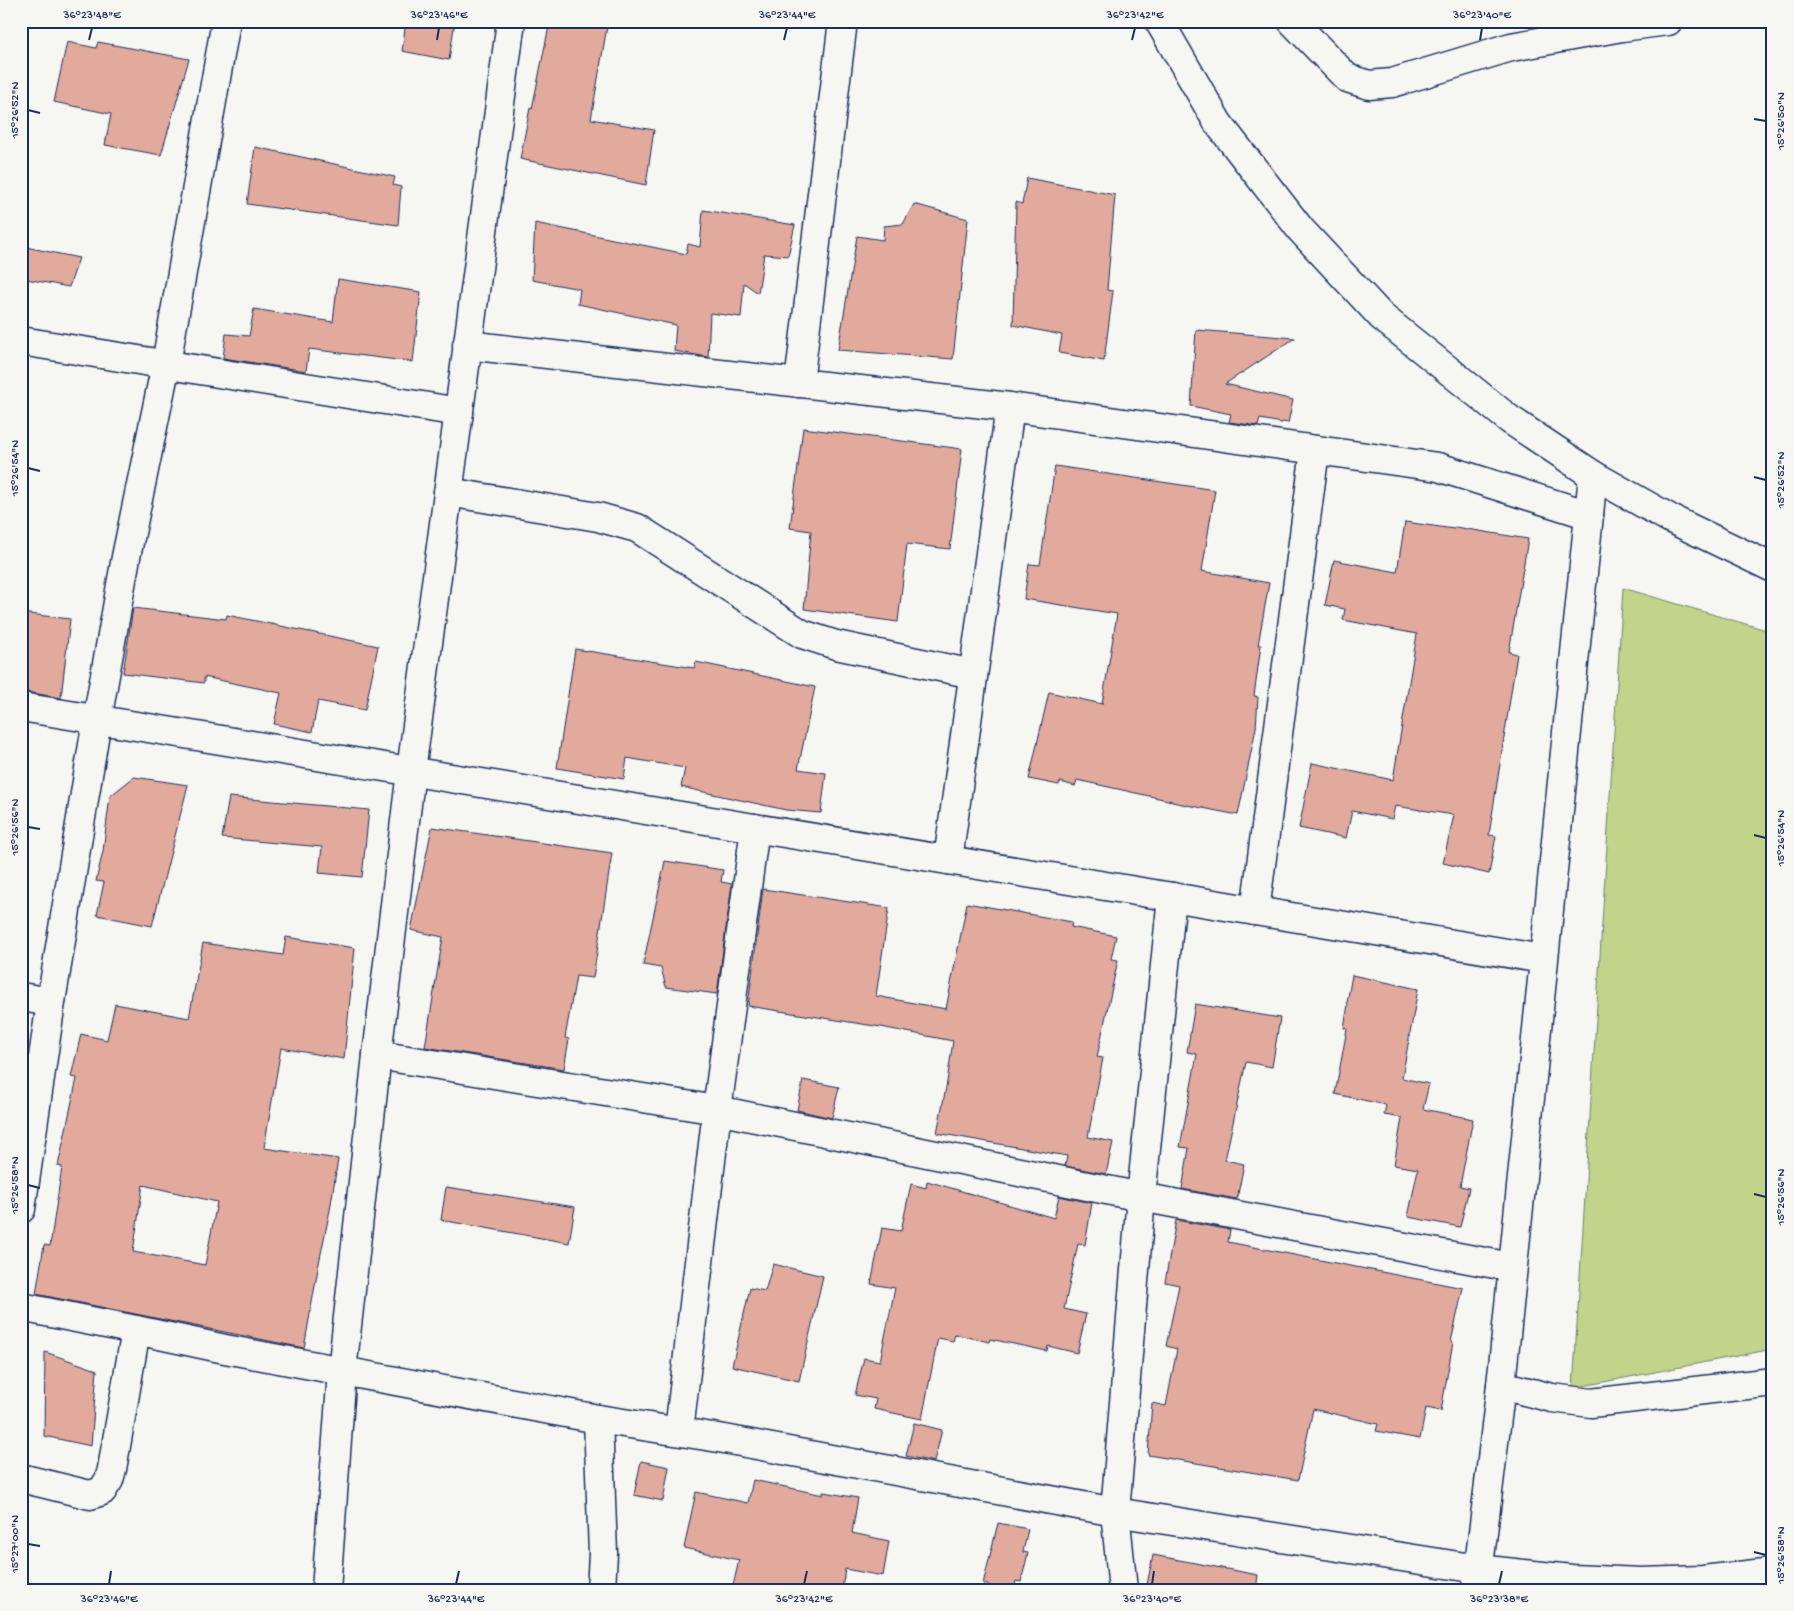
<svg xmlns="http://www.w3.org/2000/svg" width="1794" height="1611" font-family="'Gochi Hand',sans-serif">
<rect width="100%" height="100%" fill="#f6f6f2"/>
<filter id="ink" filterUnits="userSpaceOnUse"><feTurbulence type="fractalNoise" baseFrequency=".02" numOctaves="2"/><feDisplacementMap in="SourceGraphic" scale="10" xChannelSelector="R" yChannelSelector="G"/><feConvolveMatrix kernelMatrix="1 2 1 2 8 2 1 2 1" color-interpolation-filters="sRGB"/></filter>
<g filter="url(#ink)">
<!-- green -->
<path fill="#c1d489" stroke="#6e8274" d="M 1623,588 L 1773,632 L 1773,1349 L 1573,1388 Z"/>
<!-- building -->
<g fill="#e2aa9c" stroke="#1b2f5e" fill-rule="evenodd">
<path d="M 406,21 L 455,21 L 449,60 L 402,51 Z"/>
<path d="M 550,21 L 608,21 L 591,119 L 654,130 L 646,185 L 520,159 L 530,108 L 532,109 Z"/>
<path d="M 67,42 L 96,48 L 98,42 L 189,59 L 161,155 L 105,145 L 111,114 L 54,102 Z"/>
<path d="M 255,147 L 395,177 L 393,185 L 401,187 L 398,225 L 247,204 Z"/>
<path d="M 1027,178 L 1115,195 L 1107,290 L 1113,291 L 1104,361 L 1059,353 L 1062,335 L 1013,325 L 1016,202 L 1022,204 Z"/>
<path d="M 914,204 L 968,219 L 953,359 L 838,350 L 857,236 L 883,240 L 884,226 L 903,224 Z"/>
<path d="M 703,210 L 795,225 L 788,256 L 764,254 L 758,293 L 744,283 L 741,317 L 710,313 L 708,357 L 674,351 L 676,325 L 578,304 L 580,289 L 532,280 L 535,223 L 686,254 L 688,244 L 700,247 Z"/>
<path d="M 21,246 L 79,258 L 69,287 L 21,278 Z"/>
<path d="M 338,279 L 421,292 L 413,362 L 309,349 L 306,371 L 223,358 L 226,334 L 249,336 L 254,309 L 333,322 Z"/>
<path d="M 1196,330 L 1295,338 L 1225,384 L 1293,400 L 1288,423 L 1283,422 L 1282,423 L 1260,419 L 1258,426 L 1229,422 L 1231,414 L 1191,406 Z"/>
<path d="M 803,428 L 962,449 L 950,549 L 907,544 L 898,622 L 804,609 L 811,531 L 790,528 Z"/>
<path d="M 1055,466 L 1215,490 L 1202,571 L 1269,583 L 1258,645 L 1261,645 L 1254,696 L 1258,697 L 1256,728 L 1238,815 L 1172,802 L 1172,801 L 1077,780 L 1075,786 L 1060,782 L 1059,785 L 1029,779 L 1049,692 L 1102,704 L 1117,614 L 1024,599 L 1029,564 L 1040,565 Z"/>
<path d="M 1405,522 L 1454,529 L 1455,527 L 1528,539 L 1509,652 L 1517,654 L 1489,835 L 1496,836 L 1489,874 L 1443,863 L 1454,815 L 1395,806 L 1392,819 L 1352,811 L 1346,838 L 1299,828 L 1312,763 L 1393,780 L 1417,634 L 1343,620 L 1345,609 L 1325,605 L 1334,560 L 1397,572 Z"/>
<path d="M 133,608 L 226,619 L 227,615 L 378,646 L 365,710 L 318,701 L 312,732 L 274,724 L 281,693 L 204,677 L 204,683 L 123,673 Z"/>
<path d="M 21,613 L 70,619 L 61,698 L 21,691 Z"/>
<path d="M 575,649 L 694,668 L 696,662 L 815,687 L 798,769 L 826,773 L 821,813 L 786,810 L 681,787 L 685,768 L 627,758 L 624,779 L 557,768 Z"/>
<path d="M 134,777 L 188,785 L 152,926 L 97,915 L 104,882 L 96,881 L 103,851 L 110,796 Z"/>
<path d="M 229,797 L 369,810 L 362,877 L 319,873 L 322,847 L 222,838 Z"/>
<path d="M 432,827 L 612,853 L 593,978 L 576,976 L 565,1038 L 569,1039 L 564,1069 L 425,1047 L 443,937 L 411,930 Z"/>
<path d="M 665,861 L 723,870 L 721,882 L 732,884 L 717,994 L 666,987 L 661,968 L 643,965 Z"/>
<path d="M 763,889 L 889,908 L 876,996 L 946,1009 L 967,903 L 1072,922 L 1071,927 L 1116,936 L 1111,959 L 1118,960 L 1097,1057 L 1103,1058 L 1088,1137 L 1113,1142 L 1106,1174 L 1065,1166 L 1067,1156 L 937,1133 L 947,1082 L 953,1041 L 881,1027 L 748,1006 Z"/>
<path d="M 286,937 L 355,948 L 344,1059 L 281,1048 L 264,1148 L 338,1159 L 330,1210 L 319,1263 L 304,1348 L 36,1294 L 44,1245 L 50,1246 L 62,1167 L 58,1166 L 77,1078 L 71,1077 L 81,1034 L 107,1040 L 115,1004 L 189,1018 L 203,943 L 283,955 ZM 143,1185 L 217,1202 L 205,1265 L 133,1252 Z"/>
<path d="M 1352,975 L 1418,989 L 1402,1078 L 1429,1084 L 1423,1109 L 1473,1119 L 1460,1186 L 1469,1188 L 1460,1227 L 1408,1217 L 1418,1169 L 1394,1165 L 1402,1118 L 1384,1115 L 1386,1105 L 1335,1094 L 1347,1029 L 1344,1028 L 1348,1004 L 1347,1003 Z"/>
<path d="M 1195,1004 L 1280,1018 L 1272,1067 L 1246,1062 L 1225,1160 L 1244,1164 L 1237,1199 L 1182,1189 L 1189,1148 L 1180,1147 L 1197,1054 L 1187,1052 Z"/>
<path d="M 803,1080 L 839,1087 L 832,1118 L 797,1110 Z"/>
<path d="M 927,1181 L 1054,1218 L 1059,1196 L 1092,1203 L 1085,1245 L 1078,1244 L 1064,1309 L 1086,1314 L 1077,1353 L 1048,1346 L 1047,1351 L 990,1339 L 989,1342 L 955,1334 L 953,1341 L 938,1338 L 922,1419 L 874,1409 L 876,1399 L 855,1395 L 864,1358 L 880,1361 L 895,1288 L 871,1284 L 882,1228 L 901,1231 L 911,1184 L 926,1188 Z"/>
<path d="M 446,1187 L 575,1207 L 569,1243 L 441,1220 Z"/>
<path d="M 1176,1220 L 1230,1230 L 1228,1242 L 1463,1288 L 1451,1342 L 1453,1342 L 1441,1411 L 1426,1408 L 1420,1439 L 1376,1431 L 1378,1424 L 1313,1409 L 1298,1480 L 1148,1455 L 1152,1403 L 1166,1406 L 1177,1349 L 1166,1346 L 1179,1285 L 1165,1282 Z"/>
<path d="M 773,1264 L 823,1276 L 799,1381 L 732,1366 L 750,1288 L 765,1291 Z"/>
<path d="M 45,1352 L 97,1370 L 91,1446 L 44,1436 Z"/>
<path d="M 914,1423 L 942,1430 L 934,1462 L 906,1456 Z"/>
<path d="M 641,1461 L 669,1467 L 663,1501 L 634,1495 Z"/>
<path d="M 753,1480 L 823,1495 L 823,1492 L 858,1498 L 852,1533 L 889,1541 L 883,1576 L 845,1569 L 842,1590 L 732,1590 L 739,1560 L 684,1548 L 696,1492 L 748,1503 Z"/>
<path d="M 998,1523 L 1028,1529 L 1023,1552 L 1028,1553 L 1021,1582 L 1016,1581 L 1014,1590 L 1006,1590 L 983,1584 Z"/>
<path d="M 1153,1555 L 1258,1575 L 1256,1590 L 1146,1590 Z"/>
</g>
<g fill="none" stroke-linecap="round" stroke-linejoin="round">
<defs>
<g id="minor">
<path d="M 1159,21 L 1218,123 L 1301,230 L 1382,317 L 1509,419 L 1593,475 L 1671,519 L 1773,568"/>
<path d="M 1292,21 L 1347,78 L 1369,85 L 1392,83 L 1511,47 L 1622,27 L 1668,21"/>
<path d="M 21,341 L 459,412"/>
<path d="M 467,345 L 1010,407 L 1438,467 L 1589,515"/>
<path d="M 799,383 L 843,21"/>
<path d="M 448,492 L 598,517 L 637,528 L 802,634 L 836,645 L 973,674"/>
<path d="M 21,707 L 1172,897 L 1543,959"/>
<path d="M 948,860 L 1010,407"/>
<path d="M 1255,911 L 1315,450"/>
<path d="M 21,997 L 51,1002"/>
<path d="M 377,1055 L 717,1110 L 1141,1197 L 1511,1267"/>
<path d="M 21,1209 L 51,1002 L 97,720 L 126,557 L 166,364 L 226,21"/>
<path d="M 21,1307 L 136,1330 L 225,1349 L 598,1419 L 719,1438 L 1115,1512 L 1478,1569 L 1572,1579 L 1641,1582 L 1703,1580 L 1773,1572"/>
<path d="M 1501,1385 L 1552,1398 L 1591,1403 L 1773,1382"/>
<path d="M 598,1419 L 603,1553 L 601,1590"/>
<path d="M 679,1431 L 717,1110 L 755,828"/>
<path d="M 21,1478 L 90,1495 L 102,1491 L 109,1480 L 112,1469 L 136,1330"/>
<path d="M 326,1590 L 342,1371 L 377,1055 L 411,771 L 511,21"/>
<path d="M 1123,1590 L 1115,1512 L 1141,1197 L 1172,897"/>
<path d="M 1476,1590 L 1501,1385 L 1593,475"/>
</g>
</defs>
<!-- minor casing -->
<use href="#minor" stroke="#1b2f5e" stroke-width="31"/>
<!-- minor -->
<use href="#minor" stroke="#f6f6f2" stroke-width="28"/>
</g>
</g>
<!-- ticks -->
<path fill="none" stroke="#1b2f5e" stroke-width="2" d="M 89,40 L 92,28M 437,40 L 439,28M 784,40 L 787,28M 1132,40 L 1135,28M 1480,40 L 1482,28M 28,110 L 40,113M 1754,119 L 1766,121M 28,468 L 40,471M 1754,477 L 1766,480M 28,827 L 40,829M 1754,835 L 1766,838M 28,1185 L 40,1188M 1754,1194 L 1766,1197M 28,1544 L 40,1546M 1754,1552 L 1766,1555M 109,1584 L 111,1571M 456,1584 L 459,1571M 804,1584 L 807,1571M 1152,1584 L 1154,1571M 1499,1584 L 1502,1571"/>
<!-- margin -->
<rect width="1794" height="1611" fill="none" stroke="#f6f6f2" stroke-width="55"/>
<rect x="28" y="28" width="1738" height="1556" fill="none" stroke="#1b2f5e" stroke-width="2"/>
<g font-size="12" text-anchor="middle" fill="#1b2f5e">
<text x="92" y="18">36°23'48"E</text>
<text x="439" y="18">36°23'46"E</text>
<text x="787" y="18">36°23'44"E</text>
<text x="1135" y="18">36°23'42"E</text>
<text x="1482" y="18">36°23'40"E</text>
<text transform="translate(14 110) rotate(-90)" y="4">15°26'52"N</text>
<text transform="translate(1780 121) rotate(-90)" y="4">15°26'50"N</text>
<text transform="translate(14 468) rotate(-90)" y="4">15°26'54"N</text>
<text transform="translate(1780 480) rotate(-90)" y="4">15°26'52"N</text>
<text transform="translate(14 827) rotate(-90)" y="4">15°26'56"N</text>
<text transform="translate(1780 838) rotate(-90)" y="4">15°26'54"N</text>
<text transform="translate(14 1185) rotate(-90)" y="4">15°26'58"N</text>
<text transform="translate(1780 1197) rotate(-90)" y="4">15°26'56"N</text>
<text transform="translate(14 1544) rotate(-90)" y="4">15°27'00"N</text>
<text transform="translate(1780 1555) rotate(-90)" y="4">15°26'58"N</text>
<text x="109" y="1602">36°23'46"E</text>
<text x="456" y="1602">36°23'44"E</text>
<text x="804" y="1602">36°23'42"E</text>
<text x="1152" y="1602">36°23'40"E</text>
<text x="1499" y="1602">36°23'38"E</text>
</g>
</svg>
